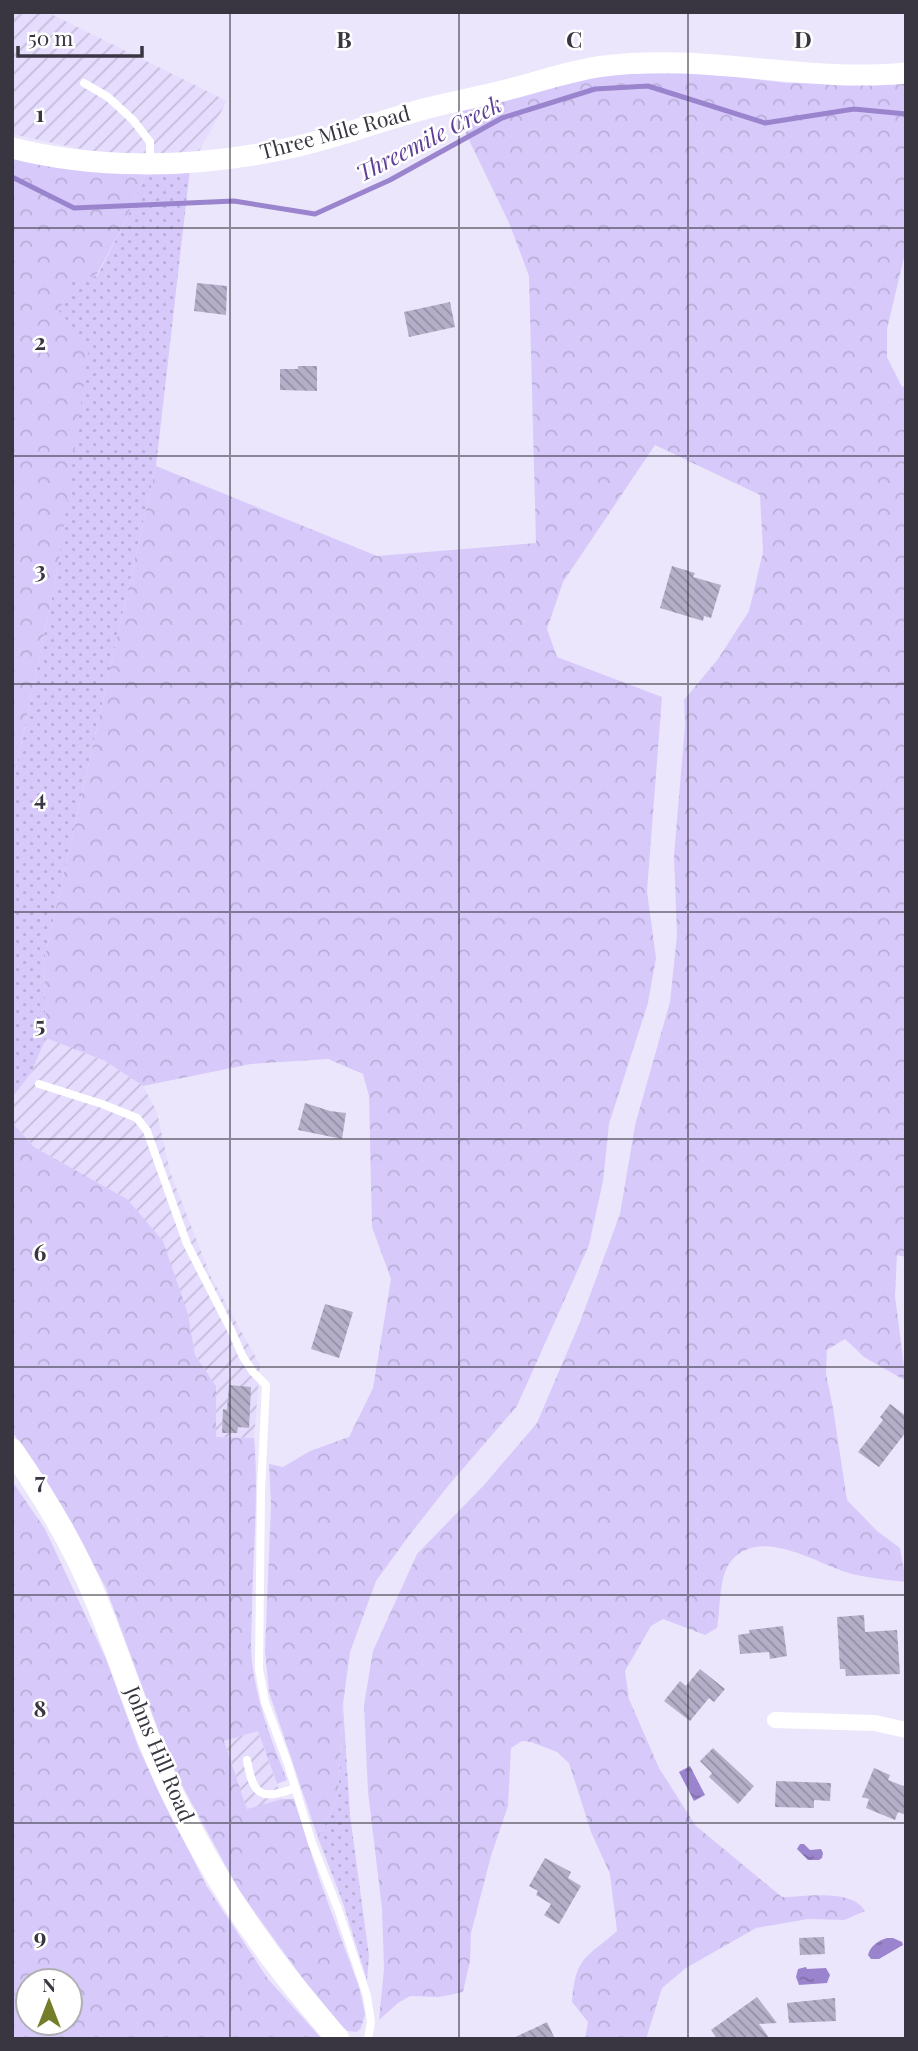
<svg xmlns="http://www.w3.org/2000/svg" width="918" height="2051" font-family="'Playfair Display',serif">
<defs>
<pattern id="industrial-furrows" width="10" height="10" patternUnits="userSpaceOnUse" patternTransform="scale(1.75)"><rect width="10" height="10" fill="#e5dcfe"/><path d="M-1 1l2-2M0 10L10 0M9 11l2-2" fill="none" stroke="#c5bddb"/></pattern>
<pattern id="grass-dots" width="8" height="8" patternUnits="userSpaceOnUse" patternTransform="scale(1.75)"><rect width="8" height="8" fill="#d7cafb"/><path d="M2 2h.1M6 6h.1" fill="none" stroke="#b9aed8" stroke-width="1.8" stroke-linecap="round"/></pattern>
<pattern id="forest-crowns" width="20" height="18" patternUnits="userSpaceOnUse" patternTransform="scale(1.75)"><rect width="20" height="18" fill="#d7cafb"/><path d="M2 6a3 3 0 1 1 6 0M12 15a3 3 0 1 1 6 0" fill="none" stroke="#b9aed8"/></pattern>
<pattern id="water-ripples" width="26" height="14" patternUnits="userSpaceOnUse" patternTransform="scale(1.75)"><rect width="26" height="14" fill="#9a84cd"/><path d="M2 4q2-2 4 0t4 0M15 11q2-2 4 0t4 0" fill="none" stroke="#7f6da8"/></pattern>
<pattern id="building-back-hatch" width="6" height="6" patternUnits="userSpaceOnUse" patternTransform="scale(1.75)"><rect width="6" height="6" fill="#b5aec8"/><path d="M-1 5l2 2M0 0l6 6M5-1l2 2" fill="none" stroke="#948ea4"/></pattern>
</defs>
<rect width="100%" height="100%" fill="#ece6fc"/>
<!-- industrial -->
<g fill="url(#industrial-furrows)">
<path d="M 12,12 L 47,12 L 227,101 L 198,153 L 99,153 L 12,134 Z"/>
<path d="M 46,1038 L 105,1061 L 143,1086 L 157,1112 L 170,1172 L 211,1277 L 260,1365 L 254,1438 L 216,1437 L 216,1386 L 195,1355 L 188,1314 L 127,1199 L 34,1147 L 12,1122 L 12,1098 L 31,1073 Z"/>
<path d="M 258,1731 L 282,1799 L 247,1810 L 224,1740 Z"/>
</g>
<!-- grass -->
<g fill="url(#grass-dots)">
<path d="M 190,169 L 156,466 L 44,961 L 46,1038 L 31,1073 L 12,1098 L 12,789 L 58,567 L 59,311 L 73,279 L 97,276 L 125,222 L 146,172 Z"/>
<path d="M 343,1704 L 350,1815 L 369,1956 L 367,1980 L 342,1900 L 318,1838 L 338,1797 Z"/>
</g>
<!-- forest -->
<g fill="url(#forest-crowns)" fill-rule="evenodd">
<path d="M 695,72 L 787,83 L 869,84 L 906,81 L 906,249 L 887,329 L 887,357 L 902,387 L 906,385 L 906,1257 L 897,1255 L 895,1296 L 906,1381 L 864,1357 L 845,1339 L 827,1350 L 826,1374 L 833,1408 L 847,1500 L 877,1531 L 900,1548 L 906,1582 C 888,1580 870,1578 852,1574 C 818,1565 763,1526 732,1560 C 718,1575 721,1609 717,1628 L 705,1635 L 663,1619 L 651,1626 L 625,1671 L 629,1699 L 659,1768 L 696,1826 L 782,1897 C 806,1897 851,1888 865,1911 L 844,1920 L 808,1919 L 756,1928 L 686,1968 L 662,1988 L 646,2039 L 585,2039 L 588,2022 L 572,2002 C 575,1957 586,1958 617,1931 L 610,1874 L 591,1832 L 569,1763 L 557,1752 L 531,1742 L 522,1741 L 511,1748 L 508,1806 L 491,1856 L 471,1933 L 470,1961 L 463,1992 L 439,1997 L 410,1996 L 398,2003 L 379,2020 L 384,1969 L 382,1909 L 368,1792 L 364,1705 L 373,1651 L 417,1554 L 484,1485 L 537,1423 L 580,1322 L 620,1214 L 635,1125 L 670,1002 L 677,935 L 674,856 L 685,725 L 684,700 L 718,659 L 749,611 L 763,552 L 760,495 L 655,445 L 563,582 L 547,629 L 557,657 L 662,697 L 647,891 L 656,958 L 648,1003 L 609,1124 L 603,1181 L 589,1245 L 517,1406 L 448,1486 L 408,1537 L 376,1581 L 350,1652 L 343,1704 L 338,1797 L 318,1838 L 269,1692 L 265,1651 L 271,1505 L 269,1464 L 283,1467 L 310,1451 L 349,1437 L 373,1388 L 391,1279 L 372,1227 L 369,1096 L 363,1074 L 328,1059 L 251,1064 L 143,1086 L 105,1061 L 46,1038 L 44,961 L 156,466 L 377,556 L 536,543 L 529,276 L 510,225 L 455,111 L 595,75 Z"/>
<path d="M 12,154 L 146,172 L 125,222 L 96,276 L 73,280 L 59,311 L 89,347 L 58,567 L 12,789 Z"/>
<path d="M 12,1122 L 34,1147 L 127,1199 L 163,1241 L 188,1314 L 195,1355 L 216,1386 L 216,1437 L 254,1438 C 259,1494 253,1552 252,1609 C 252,1626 250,1645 252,1662 C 257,1704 272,1742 287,1780 L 277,1784 L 258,1731 L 224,1741 L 247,1809 L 282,1799 L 294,1799 L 320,1881 L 359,1987 L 365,2014 L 361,2028 L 357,2032 L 348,2031 L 332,2019 L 240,1892 L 171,1765 L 106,1588 L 62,1507 L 12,1431 Z"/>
<path d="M 12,1481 L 45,1529 L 106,1659 L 139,1749 L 206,1885 L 268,1979 L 322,2039 L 12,2039 ZM 28,1981 L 70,1981 L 70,2023 L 28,2023 Z"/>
</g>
<!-- water -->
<g fill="url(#water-ripples)">
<path d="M 690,1766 L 705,1795 L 694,1801 L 679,1772 Z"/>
<path d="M 800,1844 L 804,1844 L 810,1850 L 821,1849 L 823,1853 L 822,1858 L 819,1860 L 808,1860 L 797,1849 Z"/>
<path d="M 887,1938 L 893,1938 L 902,1942 L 903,1945 L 879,1959 L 871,1959 L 868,1955 C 870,1946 879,1940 887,1938 Z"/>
<path d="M 806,1967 L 807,1969 L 826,1968 L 830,1975 L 827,1983 L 799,1985 L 796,1977 L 798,1969 Z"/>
</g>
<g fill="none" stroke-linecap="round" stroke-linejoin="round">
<!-- stream -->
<path stroke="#9a84cd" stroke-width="5" d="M 12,177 L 74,208 L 234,201 L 315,214 L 390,180 L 502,118 L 595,89 L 648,86 L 765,123 L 854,109 L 906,114"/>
</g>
<!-- building -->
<g fill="url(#building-back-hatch)">
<path d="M 197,283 L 227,286 L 226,315 L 194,311 Z"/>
<path d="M 450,302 L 455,327 L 409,337 L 404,312 Z"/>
<path d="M 298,366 L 317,366 L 317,391 L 280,390 L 280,369 L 298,369 Z"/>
<path d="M 672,566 L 695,573 L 693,577 L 721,585 L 711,618 L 704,616 L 703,621 L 660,608 Z"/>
<path d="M 305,1103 L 330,1111 L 346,1113 L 342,1139 L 298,1130 Z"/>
<path d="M 325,1304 L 353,1312 L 339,1358 L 311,1349 Z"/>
<path d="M 229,1385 L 251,1387 L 249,1428 L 238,1427 L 237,1433 L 222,1433 L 223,1409 L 227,1410 Z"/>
<path d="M 890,1404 L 906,1416 L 906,1432 L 879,1467 L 858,1452 L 883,1420 L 880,1417 Z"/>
<path d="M 864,1615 L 865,1632 L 897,1630 L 900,1674 L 846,1676 L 845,1669 L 840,1669 L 837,1617 Z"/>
<path d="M 783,1626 L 787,1656 L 770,1659 L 769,1652 L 740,1654 L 738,1635 L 750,1633 L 749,1630 Z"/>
<path d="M 700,1669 L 725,1689 L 714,1702 L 709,1698 L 690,1721 L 664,1701 L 680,1681 L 686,1686 Z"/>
<path d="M 713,1748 L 754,1786 L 738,1804 L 709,1777 L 712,1773 L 700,1761 Z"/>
<path d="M 874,1768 L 890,1775 L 888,1780 L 906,1787 L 906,1815 L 898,1812 L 895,1820 L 866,1808 L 869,1799 L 862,1797 Z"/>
<path d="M 776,1781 L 831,1783 L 830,1801 L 814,1800 L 814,1808 L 775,1807 Z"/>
<path d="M 545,1858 L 571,1872 L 568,1878 L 581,1886 L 559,1924 L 544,1915 L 551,1904 L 536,1895 L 538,1891 L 529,1886 Z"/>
<path d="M 824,1937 L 825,1954 L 800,1955 L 799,1938 Z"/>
<path d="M 757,1997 L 777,2023 L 759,2024 L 770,2039 L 717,2039 L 711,2030 Z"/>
<path d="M 835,1998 L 836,2021 L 789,2023 L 787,2003 Z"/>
<path d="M 547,2022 L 555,2039 L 511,2039 L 539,2026 Z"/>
</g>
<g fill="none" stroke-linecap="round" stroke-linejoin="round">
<!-- service -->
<g stroke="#fff" stroke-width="8">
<path d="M 84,83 L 108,97 L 133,120 L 150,142 L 150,163"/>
<path d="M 39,1084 L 102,1104 L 137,1118 L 147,1131 L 187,1244 L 231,1330 L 243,1357 L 253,1372 L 266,1385 L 261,1491 L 259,1669 L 265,1702 L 288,1764 L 312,1843 L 338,1909 L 367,1996 L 371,2022 L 368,2039"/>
<path d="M 247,1760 C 253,1796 261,1801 295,1788"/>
</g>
<!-- minor -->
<path stroke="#fff" stroke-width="16" d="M 775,1720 L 875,1723 L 906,1730"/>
<!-- tertiary -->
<path stroke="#fff" stroke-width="21" d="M 12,148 C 95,169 186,168 270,152 C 323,143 373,123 424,109 C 451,102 479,97 506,90 C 539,82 571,70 604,66 C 705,53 805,83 906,73"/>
<!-- secondary -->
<path stroke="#fff" stroke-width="23" d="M 12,1450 C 44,1496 74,1545 95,1597 C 123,1664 143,1734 175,1799 C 200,1849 229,1899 262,1944 C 285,1977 312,2008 338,2039"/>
</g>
<!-- grid -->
<path fill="none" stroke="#393641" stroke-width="2" stroke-opacity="0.55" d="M 230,12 L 230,2039M 459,12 L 459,2039M 688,12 L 688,2039M 12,228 L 906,228M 12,456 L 906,456M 12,684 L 906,684M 12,912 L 906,912M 12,1139 L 906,1139M 12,1367 L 906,1367M 12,1595 L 906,1595M 12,1823 L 906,1823"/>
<g text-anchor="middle" stroke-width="5" stroke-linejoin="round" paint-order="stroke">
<!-- street labels -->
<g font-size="21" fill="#393641" stroke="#fff">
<text transform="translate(335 133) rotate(-15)" y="7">Three Mile Road</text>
<text transform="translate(159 1754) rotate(67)" y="7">Johns Hill Road</text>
</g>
<!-- water labels -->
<g font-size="23" font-style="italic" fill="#5f3e96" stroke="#fff">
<text transform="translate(429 139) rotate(-27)" y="8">Threemile Creek</text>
</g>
</g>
<g font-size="23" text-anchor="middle" font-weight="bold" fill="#393641" stroke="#fff" stroke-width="5" stroke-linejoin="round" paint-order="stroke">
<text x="344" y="48">B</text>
<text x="574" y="48">C</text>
<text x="803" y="48">D</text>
<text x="40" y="122">1</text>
<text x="40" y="350">2</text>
<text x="40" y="578">3</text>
<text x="40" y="806">4</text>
<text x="40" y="1033">5</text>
<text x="40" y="1261">6</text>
<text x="40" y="1489">7</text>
<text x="40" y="1717">8</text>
<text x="40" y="1945">9</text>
</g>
<!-- border -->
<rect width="918" height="2051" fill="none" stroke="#393641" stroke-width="28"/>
<!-- north arrow -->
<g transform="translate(49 2002)"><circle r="33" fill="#ffffff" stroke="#b0afb3" stroke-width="2"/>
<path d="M0-5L12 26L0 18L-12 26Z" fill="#747e2a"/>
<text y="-10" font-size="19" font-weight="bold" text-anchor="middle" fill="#393641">N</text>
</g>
<!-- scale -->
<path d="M18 46v10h124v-10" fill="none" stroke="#393641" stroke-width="3.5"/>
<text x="28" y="46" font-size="21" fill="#393641" stroke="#ffffff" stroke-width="5" paint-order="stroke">50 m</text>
</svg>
